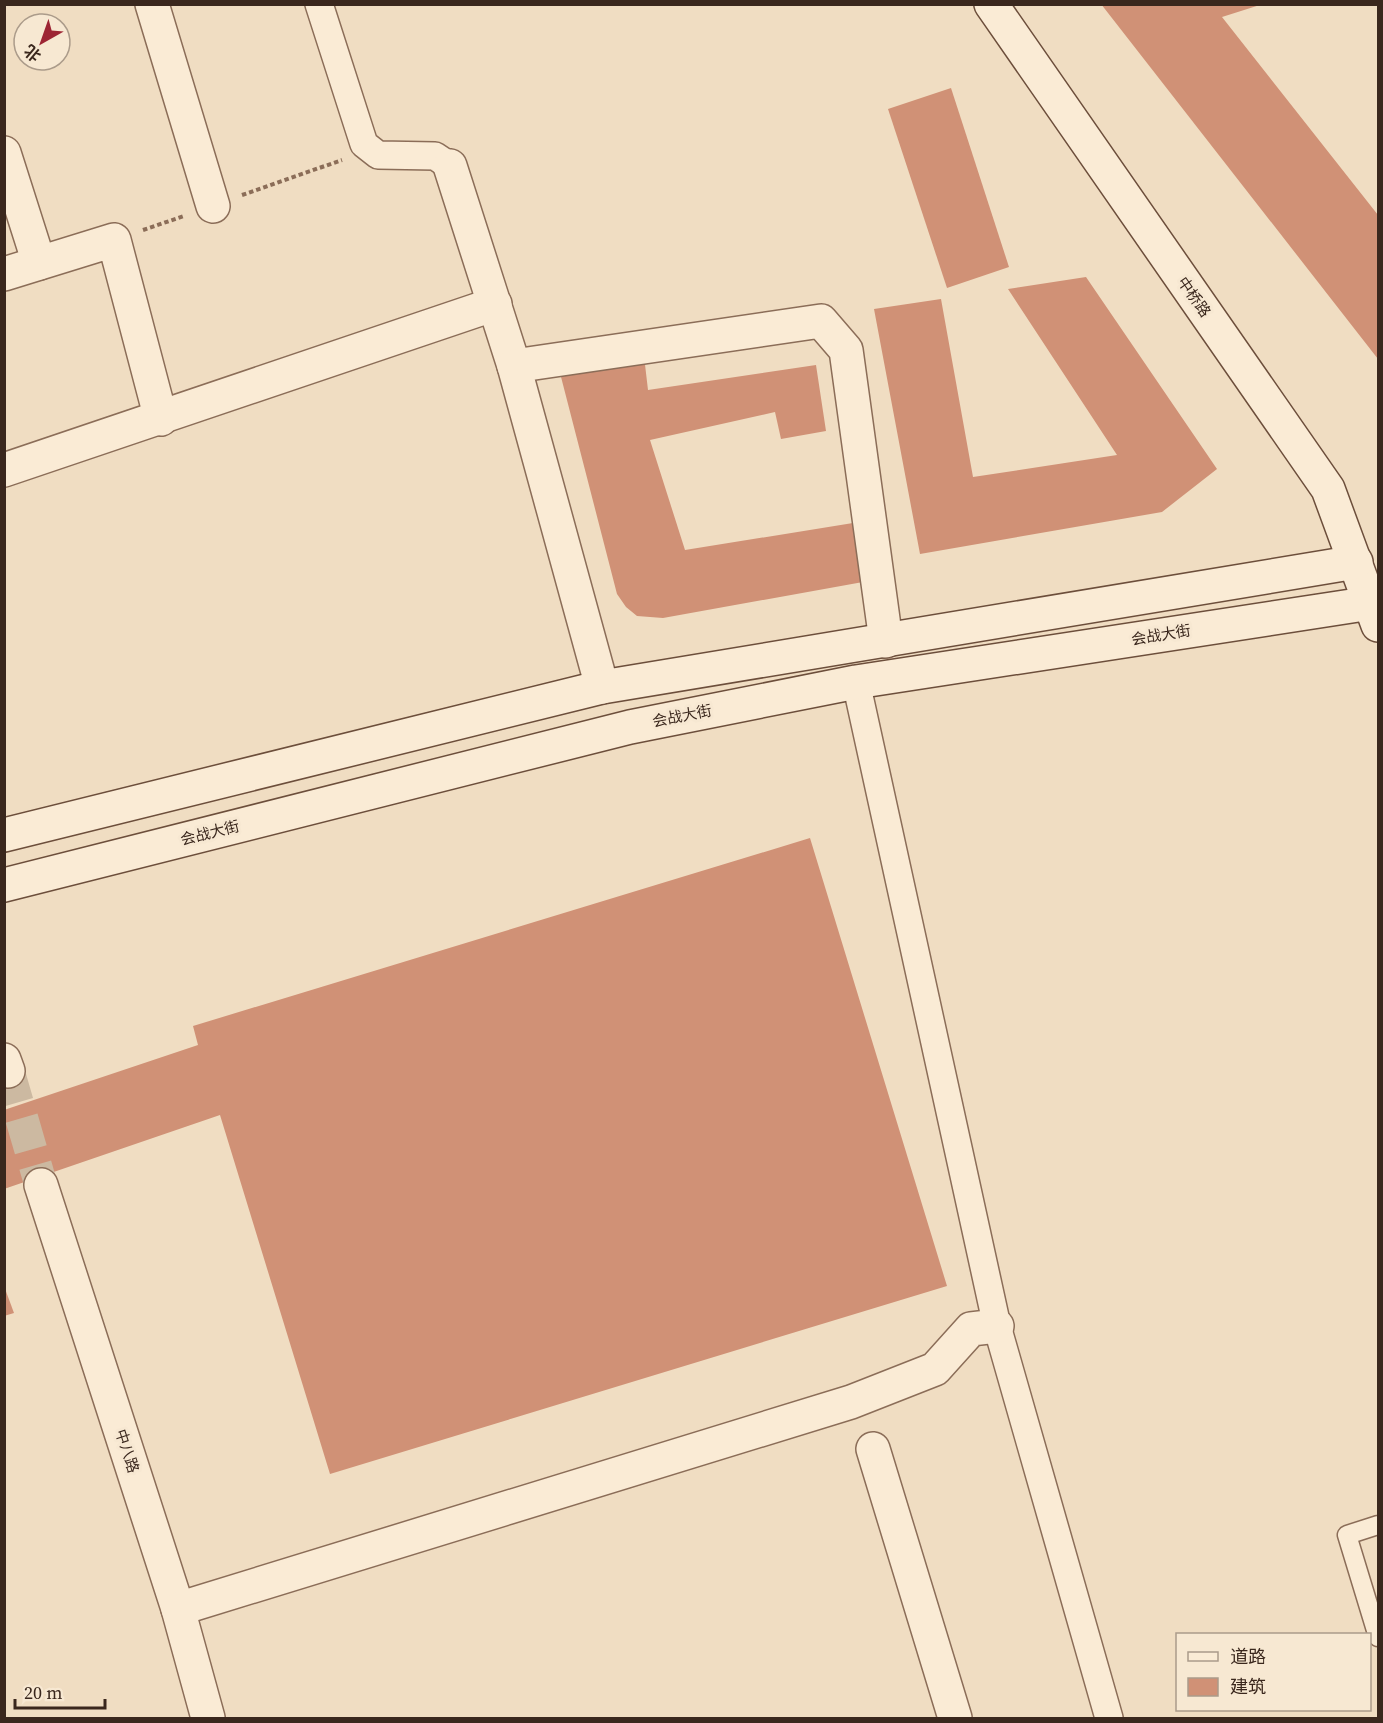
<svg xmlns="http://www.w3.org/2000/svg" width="1383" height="1723" font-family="'Source Serif 4','Noto Sans SC',serif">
<rect width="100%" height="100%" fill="#f0ddc2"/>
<!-- building -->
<g fill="#d09176">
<path d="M 1101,4 L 1263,4 L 1222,17 L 1378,215 L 1378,359 Z"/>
<path d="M 951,88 L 1009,267 L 947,288 L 888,109 Z"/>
<path d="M 1086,277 L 1217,469 L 1162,512 L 920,554 L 874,309 L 941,299 L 973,477 L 1117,455 L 1008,289 Z"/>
<path d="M 644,356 L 648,390 L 816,365 L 826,431 L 781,439 L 775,412 L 650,440 L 685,550 L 853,523 L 863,582 L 663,618 L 637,616 L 626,607 L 617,594 L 560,373 Z"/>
<path d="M 810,838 L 947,1286 L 330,1474 L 220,1115 L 4,1189 L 4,1110 L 198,1045 L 193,1026 Z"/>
<path d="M 4,1286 L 14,1313 L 4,1316 Z"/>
</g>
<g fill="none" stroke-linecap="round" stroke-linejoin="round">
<!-- minor-tunnel -->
<path stroke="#ccb9a1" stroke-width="33" stroke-dasharray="33 16" stroke-linecap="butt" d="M 8,1071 L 41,1185"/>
<defs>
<path id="service" d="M 1378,1525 L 1347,1535 L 1378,1637"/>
<g id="pedestrian">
<path d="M 319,4 L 364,144 L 378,155 L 435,156 L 450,166"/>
<path d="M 856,682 L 997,1326 L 1109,1718"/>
</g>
<g id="minor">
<path d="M 152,4 L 213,206"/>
<path d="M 4,153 L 39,263"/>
<path d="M 450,166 L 514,366 L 602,687"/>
<path d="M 4,274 L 114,240 L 161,419"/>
<path d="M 514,366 L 821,321 L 846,350 L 886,641"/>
<path d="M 4,470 L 495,304"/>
<path d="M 4,1060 L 8,1071"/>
<path d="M 41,1185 L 178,1609 L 208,1718"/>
<path d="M 873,1449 L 955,1718"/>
<path d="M 178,1609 L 851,1402 L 935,1369 L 971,1329 L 997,1326"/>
</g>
<g id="secondary">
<path d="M 991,4 L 1328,489 L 1378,625"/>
<path d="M 4,835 L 602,687 L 1356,562"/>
<path d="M 4,885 L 630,727 L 856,682 L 1371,603"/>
</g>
</defs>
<!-- service casing -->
<use href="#service" stroke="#8b6d58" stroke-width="21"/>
<!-- pedestrian casing -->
<use href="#pedestrian" stroke="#8b6d58" stroke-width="30"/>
<!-- minor casing -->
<use href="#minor" stroke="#8b6d58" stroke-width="36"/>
<!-- secondary casing -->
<use href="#secondary" stroke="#6c4e3b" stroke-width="36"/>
<!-- path -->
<g stroke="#8b6d58" stroke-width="4" stroke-dasharray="4.5 3" stroke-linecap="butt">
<path d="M 242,195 L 342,160"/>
<path d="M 143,230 L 184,216"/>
</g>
<!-- service -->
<use href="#service" stroke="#faebd5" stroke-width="18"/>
<!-- pedestrian -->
<use href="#pedestrian" stroke="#faebd5" stroke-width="27"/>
<!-- minor -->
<use href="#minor" stroke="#faebd5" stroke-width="33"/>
<!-- secondary -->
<use href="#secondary" stroke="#faebd5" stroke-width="33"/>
</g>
<g text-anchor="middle" stroke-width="6" stroke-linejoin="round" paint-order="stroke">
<!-- street labels -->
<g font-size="15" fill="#3a271d" stroke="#f7e8d2">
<text transform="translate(1194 297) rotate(55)" y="5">中桥路</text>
<text transform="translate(1161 635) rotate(-9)" y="5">会战大街</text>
<text transform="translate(682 716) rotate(-11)" y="5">会战大街</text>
<text transform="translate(210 833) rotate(-14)" y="5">会战大街</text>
<text transform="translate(127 1451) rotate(72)" y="5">中八路</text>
</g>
</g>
<!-- border -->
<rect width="1383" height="1723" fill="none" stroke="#3a271d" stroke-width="12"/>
<!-- legend -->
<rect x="1176" y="1633" width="195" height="78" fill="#f7e8d2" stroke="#ab9b8a" stroke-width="1.5"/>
<rect x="1188" y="1652" width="30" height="9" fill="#faebd5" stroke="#ab9b8a" stroke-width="1.5"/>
<text x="1230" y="1663" font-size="18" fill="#3a271d">道路</text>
<rect x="1188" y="1678" width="30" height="18" fill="#d09176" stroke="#ab9b8a" stroke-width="1.5"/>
<text x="1230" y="1693" font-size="18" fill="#3a271d">建筑</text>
<!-- north arrow -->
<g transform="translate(42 42) rotate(220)"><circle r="28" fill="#f7e8d2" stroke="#ab9b8a" stroke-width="1.5"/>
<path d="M0-4.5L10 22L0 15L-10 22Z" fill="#9d2534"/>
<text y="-9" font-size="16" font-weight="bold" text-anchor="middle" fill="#3a271d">北</text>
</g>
<!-- scale -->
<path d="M15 1699v9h90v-9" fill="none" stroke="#3a271d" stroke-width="3"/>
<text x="24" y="1699" font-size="18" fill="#3a271d" stroke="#f7e8d2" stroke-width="4.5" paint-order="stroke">20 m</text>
</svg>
